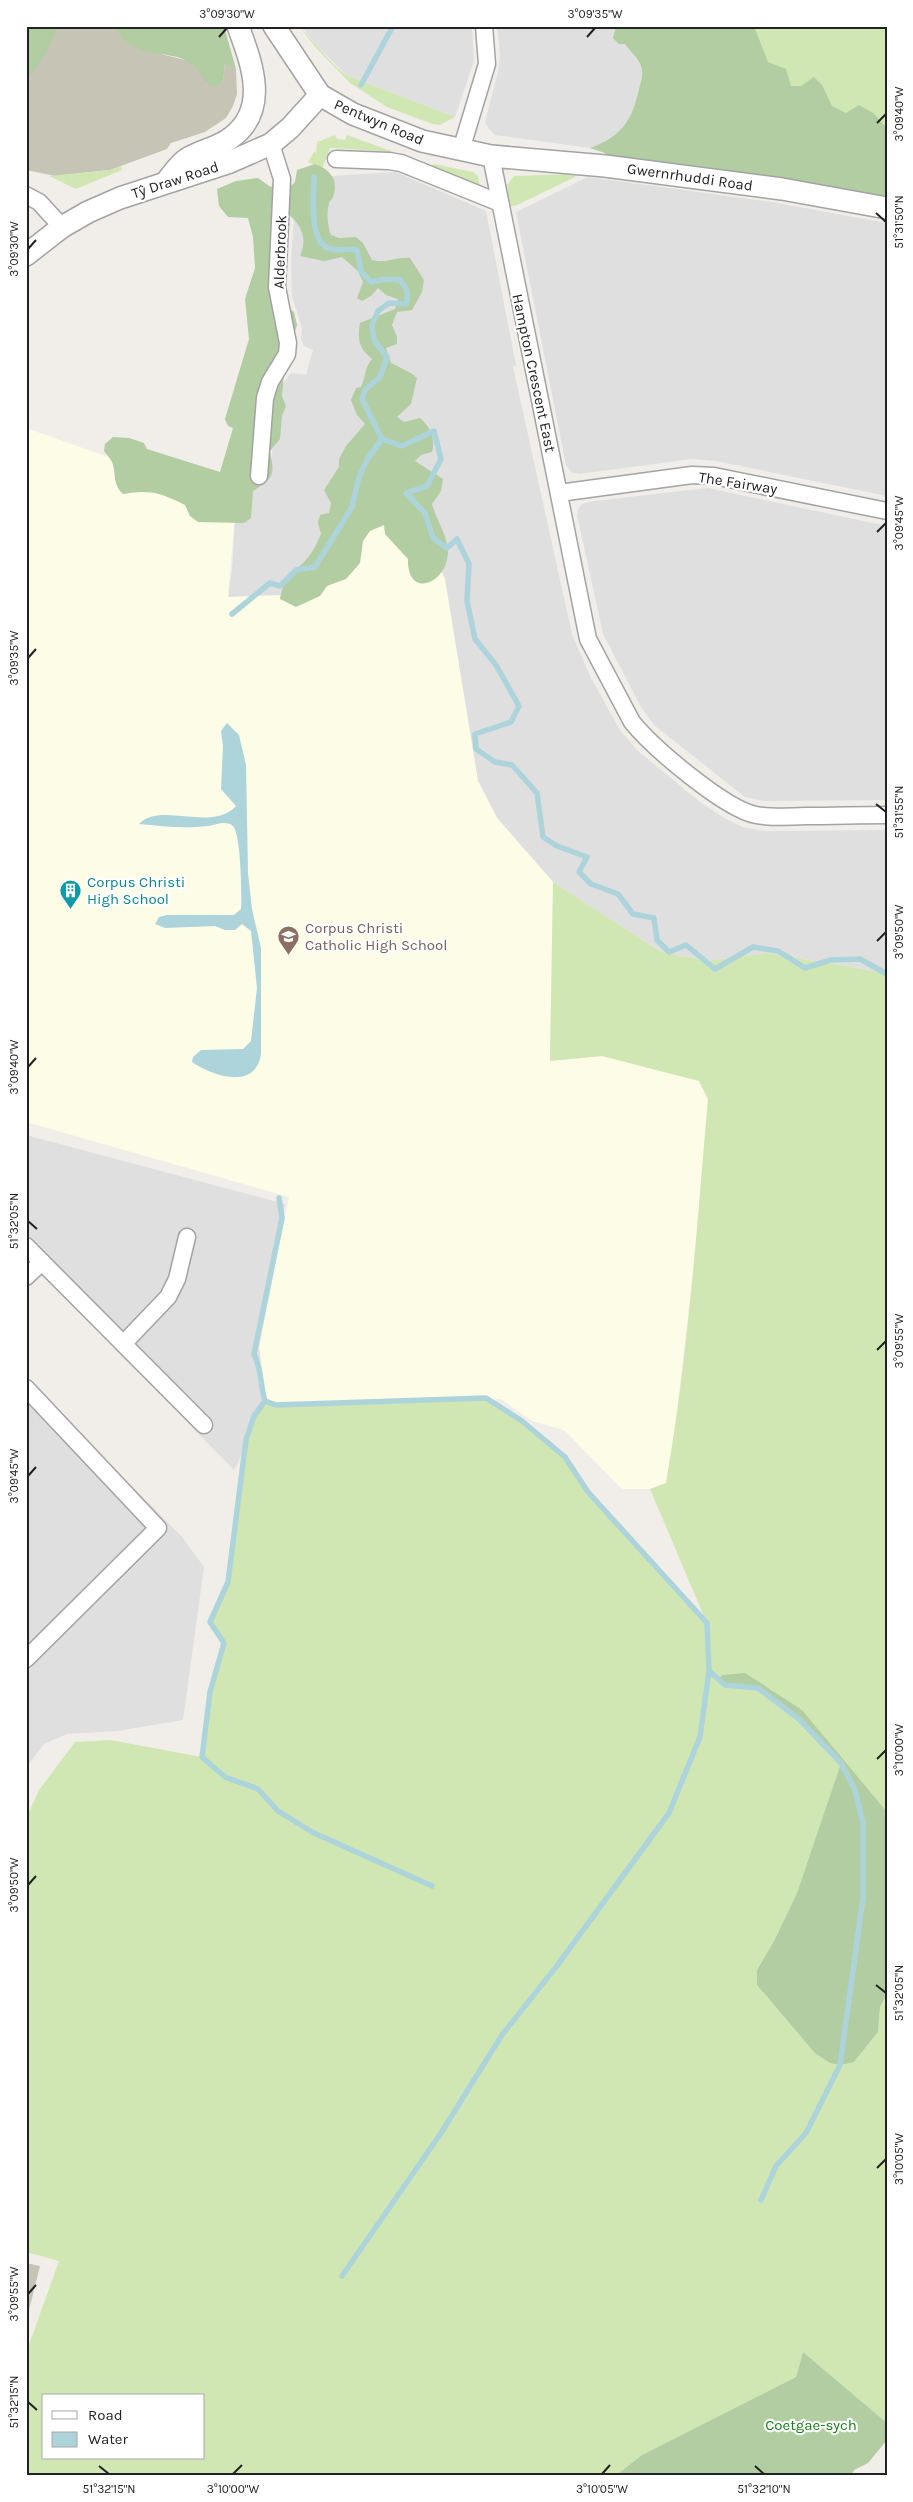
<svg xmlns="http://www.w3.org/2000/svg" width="913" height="2502" font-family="Karla,sans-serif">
<rect width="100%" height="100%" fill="#f1eee9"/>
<!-- residential -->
<g fill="#e0dfdf">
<path d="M 301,26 L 472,26 L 474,61 L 455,117 L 346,75 L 317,46 Z"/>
<path d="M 497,26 L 616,26 L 625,44 L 641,65 L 643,73 L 635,110 L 624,127 L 610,141 L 590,148 L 495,135 L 489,129 L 485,122 L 498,72 L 500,55 Z"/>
<path d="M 396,172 L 486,211 L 516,365 L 513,367 L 572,634 L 591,678 L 620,730 L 638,751 L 700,802 L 726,819 L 743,827 L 764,831 L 887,830 L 887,973 L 767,953 L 707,961 L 661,952 L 553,882 L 497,818 L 478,781 L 465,710 L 367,495 L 283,595 L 228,597 L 232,570 L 236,502 L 270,475 L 278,390 L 291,373 L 306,375 L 313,350 L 304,346 L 301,339 L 302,328 L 292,296 L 291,260 L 297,178 Z"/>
<path d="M 588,177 L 772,202 L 887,223 L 887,496 L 716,461 L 692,459 L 579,474 L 571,472 L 566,465 L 516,212 Z"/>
<path d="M 708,488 L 887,526 L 887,800 L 763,801 L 745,797 L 654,725 L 641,707 L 603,634 L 577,515 L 579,508 L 582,504 L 594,501 Z"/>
<path d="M 26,1135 L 285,1204 L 262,1351 L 261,1416 L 234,1470 L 26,1257 Z"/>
<path d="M 26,1379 L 182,1537 L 204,1567 L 183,1720 L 117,1731 L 67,1734 L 44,1744 L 26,1768 Z"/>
</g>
<!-- education -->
<path fill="#fdfce6" d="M 26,428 L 236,502 L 228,597 L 283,595 L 324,571 L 373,439 L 445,579 L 478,781 L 497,818 L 553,882 L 550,1061 L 602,1056 L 699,1081 L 708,1099 L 694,1264 L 675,1429 L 666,1483 L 650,1489 L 622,1489 L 564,1430 L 532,1421 L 501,1399 L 266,1402 L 259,1347 L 289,1197 L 26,1122 Z"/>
<!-- construction -->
<g fill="#c6c4b5">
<path d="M 58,26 L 114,26 L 128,43 L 145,50 L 189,61 L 200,69 L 208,85 L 223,81 L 225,62 L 236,69 L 237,94 L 233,106 L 226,118 L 205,132 L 171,143 L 167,149 L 110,170 L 55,176 L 26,170 L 26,80 Z"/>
<path d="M 26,2263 L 40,2266 L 26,2322 Z"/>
</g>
<!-- grass -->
<g fill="#d0e7b4" fill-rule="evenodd">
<path d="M 299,26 L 335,66 L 346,75 L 455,117 L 440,125 L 432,124 L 387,107 L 350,83 L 316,48 Z"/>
<path d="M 616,26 L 887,26 L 887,206 L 609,162 L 605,153 L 590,148 C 621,137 632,121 639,89 C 641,82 644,74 641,66 C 638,58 630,51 625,44 L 619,44 L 613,38 Z"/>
<path d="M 335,135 L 337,139 L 345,140 L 347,135 L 394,152 L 330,148 L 322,169 L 308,162 L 314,152 L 316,153 L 317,142 Z"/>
<path d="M 434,164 L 473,172 L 478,176 L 480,186 L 432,166 Z"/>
<path d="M 121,166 L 122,170 L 76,189 L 49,176 L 110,170 Z"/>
<path d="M 575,174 L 575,177 L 515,206 L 510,206 L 507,185 L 514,176 Z"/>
<path d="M 553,882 L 661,952 L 707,961 L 767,953 L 887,973 L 887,1812 L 842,1759 L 771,1689 L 725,1685 L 758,1688 L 799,1719 L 841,1763 L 797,1893 L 774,1941 L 757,1970 L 757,1985 L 795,2029 L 854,2062 L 878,2032 L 880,2007 L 887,1994 L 887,2423 L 803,2352 L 796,2377 L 642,2455 L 615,2476 L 26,2476 L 26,2353 L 59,2261 L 26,2252 L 26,1819 L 39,1790 L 75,1742 L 110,1740 L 202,1757 L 210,1692 L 224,1643 L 210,1622 L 228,1582 L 246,1440 L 254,1416 L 265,1401 L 276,1405 L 486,1398 L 522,1421 L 565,1457 L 588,1492 L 706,1621 L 650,1489 L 666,1483 C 688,1356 697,1227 708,1099 L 699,1081 L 602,1056 L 550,1061 ZM 44,2396 L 204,2396 L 204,2458 L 44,2458 Z"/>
</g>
<!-- forest -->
<g fill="#b1cda1">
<path d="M 26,26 L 58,26 L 46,53 L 26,80 Z"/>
<path d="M 114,26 L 224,26 L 236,69 L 225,63 L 223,81 L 215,87 L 208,85 C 186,43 161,63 129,44 C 123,40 118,32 114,26 Z"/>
<path d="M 616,26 L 751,26 L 755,29 L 768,62 L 786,69 L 791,86 L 801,86 L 814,77 L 822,85 L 832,106 L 846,113 L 859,105 L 873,113 L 887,128 L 887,206 L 609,162 L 605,153 L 590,148 C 621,137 632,121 639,89 C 641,82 644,74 641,66 C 638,58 630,51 625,44 L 619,44 L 613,38 Z"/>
<path d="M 315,164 C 330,169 339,180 333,197 C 332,200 329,201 329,204 C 326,213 328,227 331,235 L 339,238 L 356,237 L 363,243 L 372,260 C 386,264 397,256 410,258 L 424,280 L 422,292 L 412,310 L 397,312 L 392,325 L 397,337 L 397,344 L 386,348 L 391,363 L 411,373 L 417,378 L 411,404 L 397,417 L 404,422 L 420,418 C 430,427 436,438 432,452 L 421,455 L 415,461 L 443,479 L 441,491 L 432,504 C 436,520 447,534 448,551 C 448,584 407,600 408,559 L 385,534 L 384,525 L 370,531 L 363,541 L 360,563 L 346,579 L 327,586 L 320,596 L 296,607 L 280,599 C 285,570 299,572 312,552 C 316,546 318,540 321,534 L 318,523 L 320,515 L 329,513 L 331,503 L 324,490 L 339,467 L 339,459 L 346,446 L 365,424 L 357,415 L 351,400 L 356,388 L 361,387 C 366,377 364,368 372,359 C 359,349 357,339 360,323 L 395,309 L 398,299 L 386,295 L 378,288 L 371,296 L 362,301 L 357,298 L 363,282 L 358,271 L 342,257 L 324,261 L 300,256 C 307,240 303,227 290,216 L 283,222 L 280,277 L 287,307 L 294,312 L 297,325 L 285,363 L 282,396 L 286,406 L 282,416 L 280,439 L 270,451 C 275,475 274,478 253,491 L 251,518 L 244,523 L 198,522 L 190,516 L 185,505 C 162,493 149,489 123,494 C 113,484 116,477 113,465 C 112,460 107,455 104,451 L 105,444 L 113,437 L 129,438 L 144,443 L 147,449 L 220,472 L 233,428 L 228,426 L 225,419 L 249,339 L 245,299 L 255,268 L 253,237 L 248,218 L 228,217 L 219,206 L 217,189 L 236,181 L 258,178 L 269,186 L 286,191 L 289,208 L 291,186 L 295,182 L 297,170 Z"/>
<path d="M 745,1673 L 802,1710 L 887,1812 L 887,1994 L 880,2007 L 878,2032 L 854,2062 L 840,2065 L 830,2063 L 815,2053 L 757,1985 L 757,1970 L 774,1941 L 797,1893 L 841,1763 L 799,1719 L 758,1688 L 725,1685 L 718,1679 L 723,1675 Z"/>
<path d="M 803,2352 L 887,2423 L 887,2440 L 868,2463 L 854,2470 L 851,2476 L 615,2476 L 642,2455 L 796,2377 Z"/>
</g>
<!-- water -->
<path fill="#add4db" d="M 227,723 L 239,735 L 246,765 L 248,873 L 252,909 L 261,948 L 261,1054 C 256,1090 214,1077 192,1062 L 193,1057 L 201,1050 L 243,1049 L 251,1041 L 257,988 L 251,931 L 242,924 L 235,930 L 225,930 L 215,926 L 165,928 L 155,924 L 159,917 L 167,915 L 234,915 L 241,909 C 242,896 241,834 233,826 C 226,820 216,825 208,826 C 185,829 161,826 139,824 C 161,801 211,833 236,806 L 221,789 L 223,746 L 221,731 Z"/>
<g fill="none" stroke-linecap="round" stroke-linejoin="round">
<!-- stream -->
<g stroke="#add4db" stroke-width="5.5">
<path d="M 361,85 L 393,26"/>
<path d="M 314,177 C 314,196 308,242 330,249 C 338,251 348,248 357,250 L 361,271 L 371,282 L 386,279 L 400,280 C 407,288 409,294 406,304 L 389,303 L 378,311 L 372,325 L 374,340 L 387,357 L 380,377 L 365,390 L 362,399 L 382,439 L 402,446 L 434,431 L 441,459 L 427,486 L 406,493 L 425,513 L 433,538 L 447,548 L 457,539 L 469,564 L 467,601 L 475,639 L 496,665 L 519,706 L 511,722 L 475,734 L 476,749 L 495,762 L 512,765 L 537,793 L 543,837 L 557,846 L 587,857 L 579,872 L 591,884 L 618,894 L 633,914 L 654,918 L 657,940 L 669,952 L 686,945 L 715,969 L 753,947 L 778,951 L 805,968 L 831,960 L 860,959 L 887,974"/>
<path d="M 232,614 L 270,583 L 280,586 L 296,570 L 315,567 L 352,507 L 359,477 L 368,458 L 382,439"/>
<path d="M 279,1198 L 282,1218 L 254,1354 C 262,1370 260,1385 265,1401 L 276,1405 L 486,1398 L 522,1421 L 565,1457 L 588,1492 L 707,1623 L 709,1671 L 700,1737 L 669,1813 L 556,1967 L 502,2035 L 441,2133 L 342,2276"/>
<path d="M 265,1401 L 254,1416 L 246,1440 L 228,1582 L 210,1622 L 224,1643 L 210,1692 L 202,1757 L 225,1777 L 258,1789 L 278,1811 L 312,1832 L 432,1886"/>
<path d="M 709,1671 L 725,1685 L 758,1688 L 799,1719 L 841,1763 L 855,1790 L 863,1823 L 863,1898 L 840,2065 L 806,2133 L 776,2166 L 761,2200"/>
</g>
<defs>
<g id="minor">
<path d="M 461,150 L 487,64 L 484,26"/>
<path d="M 491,156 L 588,639 L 632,722 C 653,748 725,809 756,815 C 773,818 790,817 806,816 C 833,816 860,815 887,815"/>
<path d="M 336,159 L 389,161 L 401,163 L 500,203"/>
<path d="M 26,195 L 39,202 L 62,227"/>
<path d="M 259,476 L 265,398 L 270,382 L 287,354 L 288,343 L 277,287 L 282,179 L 271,144"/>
<path d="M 559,493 L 692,475 L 714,476 L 887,511"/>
<path d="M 26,1246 L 204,1425"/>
<path d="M 26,1277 L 42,1262"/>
<path d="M 124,1343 L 168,1297 L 177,1279 L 187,1237"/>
<path d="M 26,1388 L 158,1528 L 26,1659"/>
</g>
<g id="tertiary">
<path d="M 274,26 L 320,95 L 353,114 L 422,141 L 491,156 L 605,166 L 782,189 L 887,208"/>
<path d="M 166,182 C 172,175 179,164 187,159 C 201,150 219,148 232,137 C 270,108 251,62 238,26"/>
<path d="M 26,255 L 62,227 L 88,212 L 120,198 L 230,162 L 271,144 L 290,128 L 320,95"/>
</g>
</defs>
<!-- minor casing -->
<use href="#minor" stroke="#a3a3a3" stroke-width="19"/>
<!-- tertiary casing -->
<use href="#tertiary" stroke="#a3a3a3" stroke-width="24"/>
<!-- minor -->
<use href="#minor" stroke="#fff" stroke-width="16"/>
<!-- tertiary -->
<use href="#tertiary" stroke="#fff" stroke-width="21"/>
</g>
<!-- ticks -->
<path fill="none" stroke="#222" stroke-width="2" d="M 219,37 L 227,28M 587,37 L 595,28M 877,123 L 886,114M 876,213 L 886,222M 28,249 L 36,240M 877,532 L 886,523M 28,658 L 36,649M 876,804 L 886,812M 877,941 L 886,932M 28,1067 L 36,1058M 28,1221 L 37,1229M 877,1350 L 886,1341M 28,1476 L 36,1467M 877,1759 L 886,1750M 28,1885 L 36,1876M 876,1985 L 886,1993M 877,2168 L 886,2159M 28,2294 L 36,2285M 28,2402 L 37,2410M 99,2466 L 109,2474M 755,2466 L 764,2474M 233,2474 L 242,2465M 602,2474 L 610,2465"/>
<!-- icons -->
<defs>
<symbol id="building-pin" viewBox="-11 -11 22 30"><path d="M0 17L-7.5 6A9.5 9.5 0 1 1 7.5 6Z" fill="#0f9aa8" stroke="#fff"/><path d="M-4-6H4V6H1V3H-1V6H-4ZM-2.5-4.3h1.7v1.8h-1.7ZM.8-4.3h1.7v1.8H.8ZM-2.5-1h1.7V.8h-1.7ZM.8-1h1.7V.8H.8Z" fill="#fff"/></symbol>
<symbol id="school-pin" viewBox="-11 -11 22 30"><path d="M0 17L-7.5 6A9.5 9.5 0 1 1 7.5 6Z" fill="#8d6e63" stroke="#fff"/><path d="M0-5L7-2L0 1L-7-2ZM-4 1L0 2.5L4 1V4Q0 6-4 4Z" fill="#fff"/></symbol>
</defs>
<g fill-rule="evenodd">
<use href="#building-pin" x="58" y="878" width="25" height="34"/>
<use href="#school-pin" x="276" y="924" width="25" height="34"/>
</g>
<g text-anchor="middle" stroke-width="4.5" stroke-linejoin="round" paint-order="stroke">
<!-- street labels -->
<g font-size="15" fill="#222" stroke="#fff">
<text transform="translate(379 122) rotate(23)" y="5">Pentwyn Road</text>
<text transform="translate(690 177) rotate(8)" y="5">Gwernrhuddi Road</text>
<text transform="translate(175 180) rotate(-18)" y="5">Tŷ Draw Road</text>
<text transform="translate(280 252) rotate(-88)" y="5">Alderbrook</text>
<text transform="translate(534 373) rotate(78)" y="5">Hampton Crescent East</text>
<text transform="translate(738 483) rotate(9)" y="5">The Fairway</text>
</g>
<!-- culture labels -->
<g font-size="15" fill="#0d838f" stroke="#fff" text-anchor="start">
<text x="87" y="887">Corpus Christi<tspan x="87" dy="17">High School</tspan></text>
</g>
<!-- education labels -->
<g font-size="15" fill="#785e54" stroke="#fff" text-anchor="start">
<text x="305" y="933">Corpus Christi<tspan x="305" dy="17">Catholic High School</tspan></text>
</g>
<!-- park labels -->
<g font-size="15" fill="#147c15" stroke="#fff">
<text x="811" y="2430">Coetgae-sych</text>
</g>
</g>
<!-- border -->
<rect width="913" height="2502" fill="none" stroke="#ffffff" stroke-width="55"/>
<!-- legend -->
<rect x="42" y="2394" width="162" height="65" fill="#ffffff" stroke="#a7a7a7"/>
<rect x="52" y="2411" width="25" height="8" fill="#ffffff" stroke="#a7a7a7"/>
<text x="88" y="2420" font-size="15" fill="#222222">Road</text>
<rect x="52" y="2432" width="25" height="15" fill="#add4db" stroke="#a7a7a7"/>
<text x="88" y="2444" font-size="15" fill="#222222">Water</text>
<rect x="28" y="28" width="858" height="2446" fill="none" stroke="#222" stroke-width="2"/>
<g font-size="12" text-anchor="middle" fill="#222">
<text x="227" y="18">3°09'30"W</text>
<text x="595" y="18">3°09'35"W</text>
<text transform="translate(899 114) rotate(-90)" y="4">3°09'40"W</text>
<text transform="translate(899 222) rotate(-90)" y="4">51°31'50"N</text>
<text transform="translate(14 249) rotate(-90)" y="4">3°09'30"W</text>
<text transform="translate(899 523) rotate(-90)" y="4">3°09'45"W</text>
<text transform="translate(14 658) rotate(-90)" y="4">3°09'35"W</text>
<text transform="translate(899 812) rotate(-90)" y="4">51°31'55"N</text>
<text transform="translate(899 932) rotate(-90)" y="4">3°09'50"W</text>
<text transform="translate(14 1067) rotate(-90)" y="4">3°09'40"W</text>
<text transform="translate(14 1221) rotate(-90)" y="4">51°32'05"N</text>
<text transform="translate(899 1341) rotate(-90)" y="4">3°09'55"W</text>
<text transform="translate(14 1476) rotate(-90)" y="4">3°09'45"W</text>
<text transform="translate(899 1750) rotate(-90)" y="4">3°10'00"W</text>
<text transform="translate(14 1885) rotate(-90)" y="4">3°09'50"W</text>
<text transform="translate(899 1993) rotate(-90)" y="4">51°32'05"N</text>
<text transform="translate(899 2159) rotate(-90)" y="4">3°10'05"W</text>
<text transform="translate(14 2294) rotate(-90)" y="4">3°09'55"W</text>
<text transform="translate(14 2402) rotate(-90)" y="4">51°32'15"N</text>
<text x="109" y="2493">51°32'15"N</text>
<text x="233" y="2493">3°10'00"W</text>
<text x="602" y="2493">3°10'05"W</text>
<text x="764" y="2493">51°32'10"N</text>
</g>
</svg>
